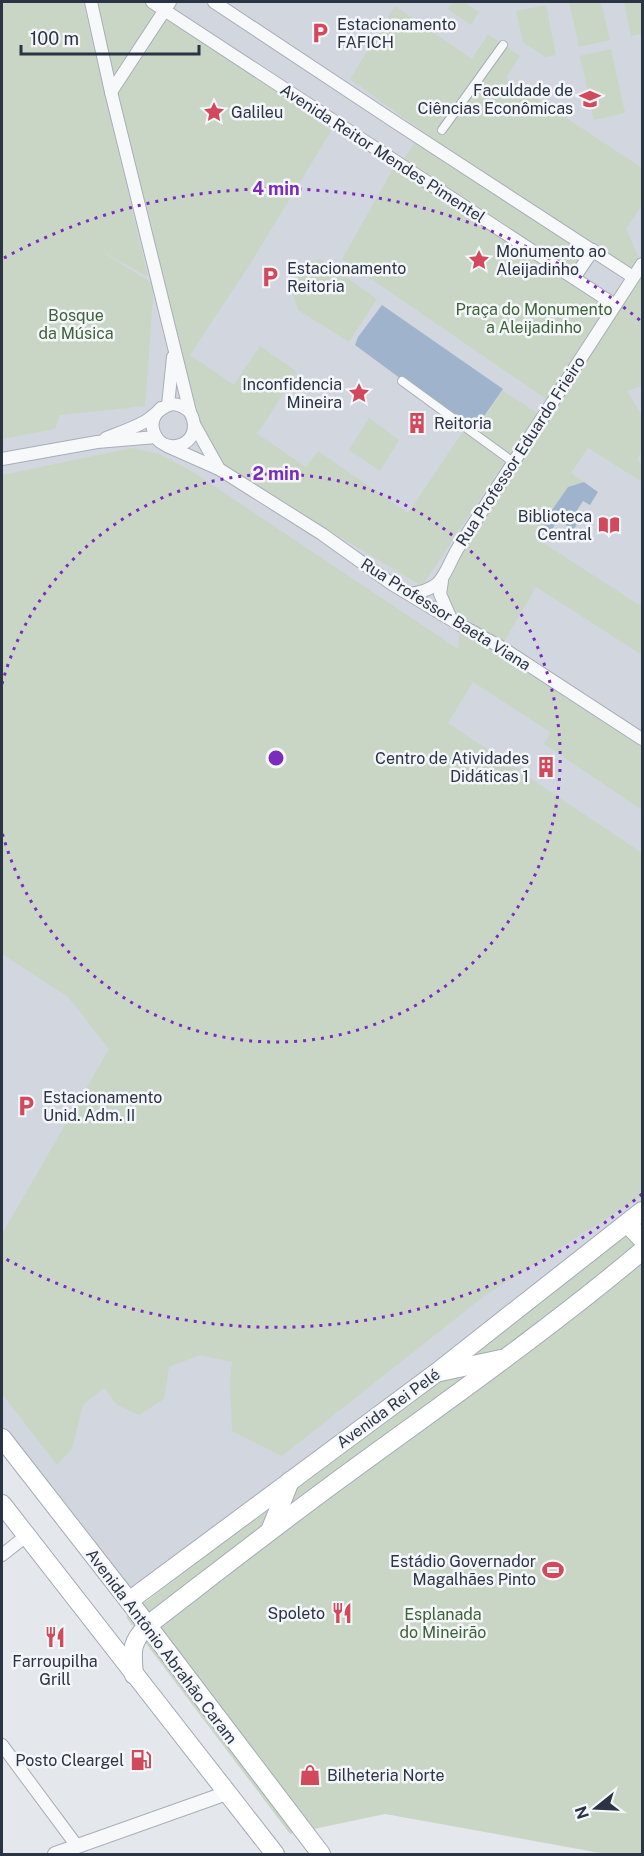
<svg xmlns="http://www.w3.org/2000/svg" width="644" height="1856" font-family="'Public Sans',sans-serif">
<rect width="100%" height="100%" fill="#e4e7ec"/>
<!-- built -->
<path fill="#d2d6de" d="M 2,2 L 642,2 L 642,1208 L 128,1590 L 2,1426 Z"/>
<!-- green -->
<g fill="#c9d6c5">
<path d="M 2,2 L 83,2 L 148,277 L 96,248 L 154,284 L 145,406 L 60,415 L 55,429 L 2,439 Z"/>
<path d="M 91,2 L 152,2 L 164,10 L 111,92 Z"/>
<path d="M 453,2 L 464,2 L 479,12 L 471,25 L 448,9 Z"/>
<path d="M 569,2 L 601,2 L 610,40 L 579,47 Z"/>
<path d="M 624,2 L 642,2 L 642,34 L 631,36 Z"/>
<path d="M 546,5 L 556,55 L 545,57 L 523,42 L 516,11 Z"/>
<path d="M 395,6 L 472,59 L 488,34 L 520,56 L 506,78 L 642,168 L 642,205 L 626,229 L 642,265 L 633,277 L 593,250 L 575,278 L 615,305 L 552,403 L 342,259 L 397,162 L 401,164 L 418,137 L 444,147 L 350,79 Z"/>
<path d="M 162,17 L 280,93 L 331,131 L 252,261 L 190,355 L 234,385 L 260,346 L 297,372 L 260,430 L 256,433 L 306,467 L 318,451 L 408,513 L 464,430 L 504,463 L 422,586 L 221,466 L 199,424 L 115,97 Z"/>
<path d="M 611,49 L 625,113 L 594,120 L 580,56 Z"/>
<path d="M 320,259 L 377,299 L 349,342 L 298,310 L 292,292 L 306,264 Z"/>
<path d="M 642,269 L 642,386 L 627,391 L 642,415 L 642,452 L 637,460 L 642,464 L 642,482 L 588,448 L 571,473 L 584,482 L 568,487 L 543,523 L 547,537 L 542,542 L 639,605 L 642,600 L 642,655 L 536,587 L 501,647 L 642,740 L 642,810 L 544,744 L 550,732 L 473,682 L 448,723 L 642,853 L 642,1196 L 483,1297 L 282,1456 L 232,1431 L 230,1382 L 232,1362 L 200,1355 L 169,1367 L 164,1399 L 139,1415 L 117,1405 L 104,1388 L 83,1405 L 72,1449 L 57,1465 L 2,1394 L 2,1234 L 109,1049 L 68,997 L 2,954 L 2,475 L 132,448 L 159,454 L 190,470 L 458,649 L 460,625 L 452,620 L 442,581 L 513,462 L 473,433 L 503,391 L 542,416 Z"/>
<path d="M 369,418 L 399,440 L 380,471 L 349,450 Z"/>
<path d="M 642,1220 L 642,1854 L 606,1854 L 385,1814 L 290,1834 L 126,1617 Z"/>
</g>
<!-- water -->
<g fill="#9fb4cc">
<path d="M 382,305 L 503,389 L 473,432 L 355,345 L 358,337 Z"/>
<path d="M 584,482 L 598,492 L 590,505 L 583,501 L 576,512 L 582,517 L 573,530 L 558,520 L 547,537 L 543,523 L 568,487 Z"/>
</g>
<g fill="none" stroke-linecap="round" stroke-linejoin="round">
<defs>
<g id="pedestrian">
<path d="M 442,130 L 503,45"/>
<path d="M 402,381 L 513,462"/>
</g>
<g id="minor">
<path d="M 91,2 L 111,92 L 190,412 C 208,446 159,460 153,429 C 151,421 155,414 161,408"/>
<path d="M 152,2 L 615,305"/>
<path d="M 214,2 L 395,122 L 633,277"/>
<path d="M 111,92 L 170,2"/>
<path d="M 574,278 L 593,250"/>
<path d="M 168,405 L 173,357"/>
<path d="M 195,426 L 219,469"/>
<path d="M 106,438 C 119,433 134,428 146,421 C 162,410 170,395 190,412"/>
<path d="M 167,446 L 219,469 L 322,534 L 392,584 L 460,625 L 501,647 L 642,739"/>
<path d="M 2,459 L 97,442 L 156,437"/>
<path d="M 442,581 L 440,594 L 451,619"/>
<path d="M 410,594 C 446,588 442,575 458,548 L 642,264"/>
<path d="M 2,1555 L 26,1536"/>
<path d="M 2,1745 L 77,1846"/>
</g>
<path id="tertiary" d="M 55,1854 L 227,1793"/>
<g id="primary">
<path d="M 627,1223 L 642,1239"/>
<path d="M 440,1372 L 501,1359"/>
<path d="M 2,1438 L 129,1601 L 321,1854"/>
<path d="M 2,1504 L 275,1854"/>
<path d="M 270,1531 L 290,1481"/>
<path d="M 129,1601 L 436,1373 L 642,1211"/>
<path d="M 134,1675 C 132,1651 130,1643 148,1625 C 208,1579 268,1532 329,1487 C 435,1409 542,1335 642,1251"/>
</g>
</defs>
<!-- pedestrian casing -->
<use href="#pedestrian" stroke="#a9aeb7" stroke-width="10"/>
<!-- minor casing -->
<use href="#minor" stroke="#a9aeb7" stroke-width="14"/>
<!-- tertiary casing -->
<use href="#tertiary" stroke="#a9aeb7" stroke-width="16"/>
<!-- primary casing -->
<use href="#primary" stroke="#a3abb8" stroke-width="20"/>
<!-- pedestrian -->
<use href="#pedestrian" stroke="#f7f8fa" stroke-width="8"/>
<!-- minor -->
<use href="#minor" stroke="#f7f8fa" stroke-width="12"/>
<!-- tertiary -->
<use href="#tertiary" stroke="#f7f8fa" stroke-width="14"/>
<!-- primary -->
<use href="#primary" stroke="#fff" stroke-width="18"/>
</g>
<!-- distance rings -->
<g fill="none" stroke="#7b2cbf" stroke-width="3" stroke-dasharray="3 6">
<path d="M2 684A284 284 0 1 1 2 832"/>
<path d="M642 1194A569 569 0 0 1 4 1258M4 258A569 569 0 0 1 642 322"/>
</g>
<!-- icons -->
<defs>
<symbol id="parking-bare" viewBox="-9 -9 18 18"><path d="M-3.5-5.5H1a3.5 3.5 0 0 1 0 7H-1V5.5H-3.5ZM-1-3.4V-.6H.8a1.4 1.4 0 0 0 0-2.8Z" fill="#d1495b" stroke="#f4f6f9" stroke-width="2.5" paint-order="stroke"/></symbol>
<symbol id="university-bare" viewBox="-9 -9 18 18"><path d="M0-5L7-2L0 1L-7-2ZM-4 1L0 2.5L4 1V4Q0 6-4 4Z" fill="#d1495b" stroke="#f4f6f9" stroke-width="2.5" paint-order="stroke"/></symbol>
<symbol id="sight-bare" viewBox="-9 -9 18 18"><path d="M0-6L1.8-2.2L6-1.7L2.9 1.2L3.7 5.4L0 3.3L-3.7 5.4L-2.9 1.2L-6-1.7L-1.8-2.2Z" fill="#d1495b" stroke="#f4f6f9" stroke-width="2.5" paint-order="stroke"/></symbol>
<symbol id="building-bare" viewBox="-9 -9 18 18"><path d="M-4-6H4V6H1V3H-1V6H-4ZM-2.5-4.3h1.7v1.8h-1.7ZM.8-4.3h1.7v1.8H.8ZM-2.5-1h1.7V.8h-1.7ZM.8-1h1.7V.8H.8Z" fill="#d1495b" stroke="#f4f6f9" stroke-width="2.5" paint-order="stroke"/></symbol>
<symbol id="library-bare" viewBox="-9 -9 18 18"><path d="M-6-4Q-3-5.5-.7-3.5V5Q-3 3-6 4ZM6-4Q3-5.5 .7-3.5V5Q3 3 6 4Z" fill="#d1495b" stroke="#f4f6f9" stroke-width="2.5" paint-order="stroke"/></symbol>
<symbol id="stadium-bare" viewBox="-9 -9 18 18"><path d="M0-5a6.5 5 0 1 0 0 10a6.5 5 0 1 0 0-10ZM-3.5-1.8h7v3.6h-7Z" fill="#d1495b" stroke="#f4f6f9" stroke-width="2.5" paint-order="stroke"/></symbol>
<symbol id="restaurant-bare" viewBox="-9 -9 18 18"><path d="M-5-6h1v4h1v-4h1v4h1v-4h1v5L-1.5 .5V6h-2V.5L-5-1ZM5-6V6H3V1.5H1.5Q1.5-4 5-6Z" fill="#d1495b" stroke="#f4f6f9" stroke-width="2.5" paint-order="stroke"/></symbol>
<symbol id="fuel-bare" viewBox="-9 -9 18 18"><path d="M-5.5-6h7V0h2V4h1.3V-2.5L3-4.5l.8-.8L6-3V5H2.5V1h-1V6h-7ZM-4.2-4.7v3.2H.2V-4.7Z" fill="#d1495b" stroke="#f4f6f9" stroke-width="2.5" paint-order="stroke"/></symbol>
<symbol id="shop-bare" viewBox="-9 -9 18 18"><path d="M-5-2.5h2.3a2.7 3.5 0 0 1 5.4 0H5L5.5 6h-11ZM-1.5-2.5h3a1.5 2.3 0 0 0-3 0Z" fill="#d1495b" stroke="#f4f6f9" stroke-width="2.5" paint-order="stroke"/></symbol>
</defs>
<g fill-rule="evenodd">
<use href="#parking-bare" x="305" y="18" width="30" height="30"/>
<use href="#university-bare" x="575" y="84" width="30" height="30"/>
<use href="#sight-bare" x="199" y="97" width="30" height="30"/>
<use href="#sight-bare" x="464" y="245" width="30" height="30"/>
<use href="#parking-bare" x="255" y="262" width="30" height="30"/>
<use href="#sight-bare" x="344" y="378" width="30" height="30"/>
<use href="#building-bare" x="402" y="408" width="30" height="30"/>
<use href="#library-bare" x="594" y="510" width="30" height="30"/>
<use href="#building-bare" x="531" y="752" width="30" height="30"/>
<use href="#parking-bare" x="11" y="1091" width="30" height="30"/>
<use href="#stadium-bare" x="538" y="1555" width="30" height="30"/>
<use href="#restaurant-bare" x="327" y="1598" width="30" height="30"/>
<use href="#restaurant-bare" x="40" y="1622" width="30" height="30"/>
<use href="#fuel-bare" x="126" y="1745" width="30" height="30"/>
<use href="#shop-bare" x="295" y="1760" width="30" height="30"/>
</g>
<g text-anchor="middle" stroke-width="5" stroke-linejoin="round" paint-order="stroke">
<!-- poi labels -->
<g font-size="16" fill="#2b3445" stroke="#f4f6f9" text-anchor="start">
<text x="337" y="30">Estacionamento<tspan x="337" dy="18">FAFICH</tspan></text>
<text x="573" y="96" text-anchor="end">Faculdade de<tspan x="573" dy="18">Ciências Econômicas</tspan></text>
<text x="231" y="118">Galileu</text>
<text x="496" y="257">Monumento ao<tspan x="496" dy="18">Aleijadinho</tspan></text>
<text x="287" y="274">Estacionamento<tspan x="287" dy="18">Reitoria</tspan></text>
<text x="342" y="390" text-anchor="end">Inconfidencia<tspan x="342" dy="18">Mineira</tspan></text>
<text x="434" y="429">Reitoria</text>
<text x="592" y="522" text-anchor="end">Biblioteca<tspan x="592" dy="18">Central</tspan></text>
<text x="529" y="764" text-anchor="end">Centro de Atividades<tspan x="529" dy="18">Didáticas 1</tspan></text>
<text x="43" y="1103">Estacionamento<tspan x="43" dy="18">Unid. Adm. II</tspan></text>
<text x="536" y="1567" text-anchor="end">Estádio Governador<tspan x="536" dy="18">Magalhães Pinto</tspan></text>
<text x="325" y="1619" text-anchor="end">Spoleto</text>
<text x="55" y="1667" text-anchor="middle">Farroupilha<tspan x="55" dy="18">Grill</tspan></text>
<text x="124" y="1766" text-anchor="end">Posto Cleargel</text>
<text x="327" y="1781">Bilheteria Norte</text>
</g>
<!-- street labels -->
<g font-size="16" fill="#2b3445" stroke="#f4f6f9">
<text transform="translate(383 153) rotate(33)" y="6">Avenida Reitor Mendes Pimentel</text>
<text transform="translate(520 451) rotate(-57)" y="6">Rua Professor Eduardo Frieiro</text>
<text transform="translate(446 614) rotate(32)" y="6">Rua Professor Baeta Viana</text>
<text transform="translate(388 1408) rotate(-36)" y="6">Avenida Rei Pelé</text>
<text transform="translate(162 1646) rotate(53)" y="6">Avenida Antônio Abrahão Caram</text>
</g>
<!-- park labels -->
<g font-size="16" fill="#3f6138" stroke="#f4f6f9">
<text x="534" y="315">Praça do Monumento<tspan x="534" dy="18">a Aleijadinho</tspan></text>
<text x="76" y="321">Bosque<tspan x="76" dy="18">da Música</tspan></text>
<text x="443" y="1620">Esplanada<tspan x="443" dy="18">do Mineirão</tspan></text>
</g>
</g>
<circle cx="276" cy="758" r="9" fill="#7b2cbf" stroke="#f4f6f9" stroke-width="3"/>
<g font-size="18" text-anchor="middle" font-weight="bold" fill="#7b2cbf" stroke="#f4f6f9" stroke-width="5" stroke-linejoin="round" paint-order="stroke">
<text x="276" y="195">4 min</text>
<text x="276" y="480">2 min</text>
</g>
<!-- border -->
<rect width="644" height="1856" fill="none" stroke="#2b3445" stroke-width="6"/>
<!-- north arrow -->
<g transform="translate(596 1808) rotate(252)" stroke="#f4f6f9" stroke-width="4.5" paint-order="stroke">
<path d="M0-4.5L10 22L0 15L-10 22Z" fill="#2b3445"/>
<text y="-9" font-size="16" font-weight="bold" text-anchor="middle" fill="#2b3445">N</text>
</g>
<!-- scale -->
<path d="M21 45v9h178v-9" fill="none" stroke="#2b3445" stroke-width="3"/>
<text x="30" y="45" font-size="18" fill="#2b3445" stroke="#f4f6f9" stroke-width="4.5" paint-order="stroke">100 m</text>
</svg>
